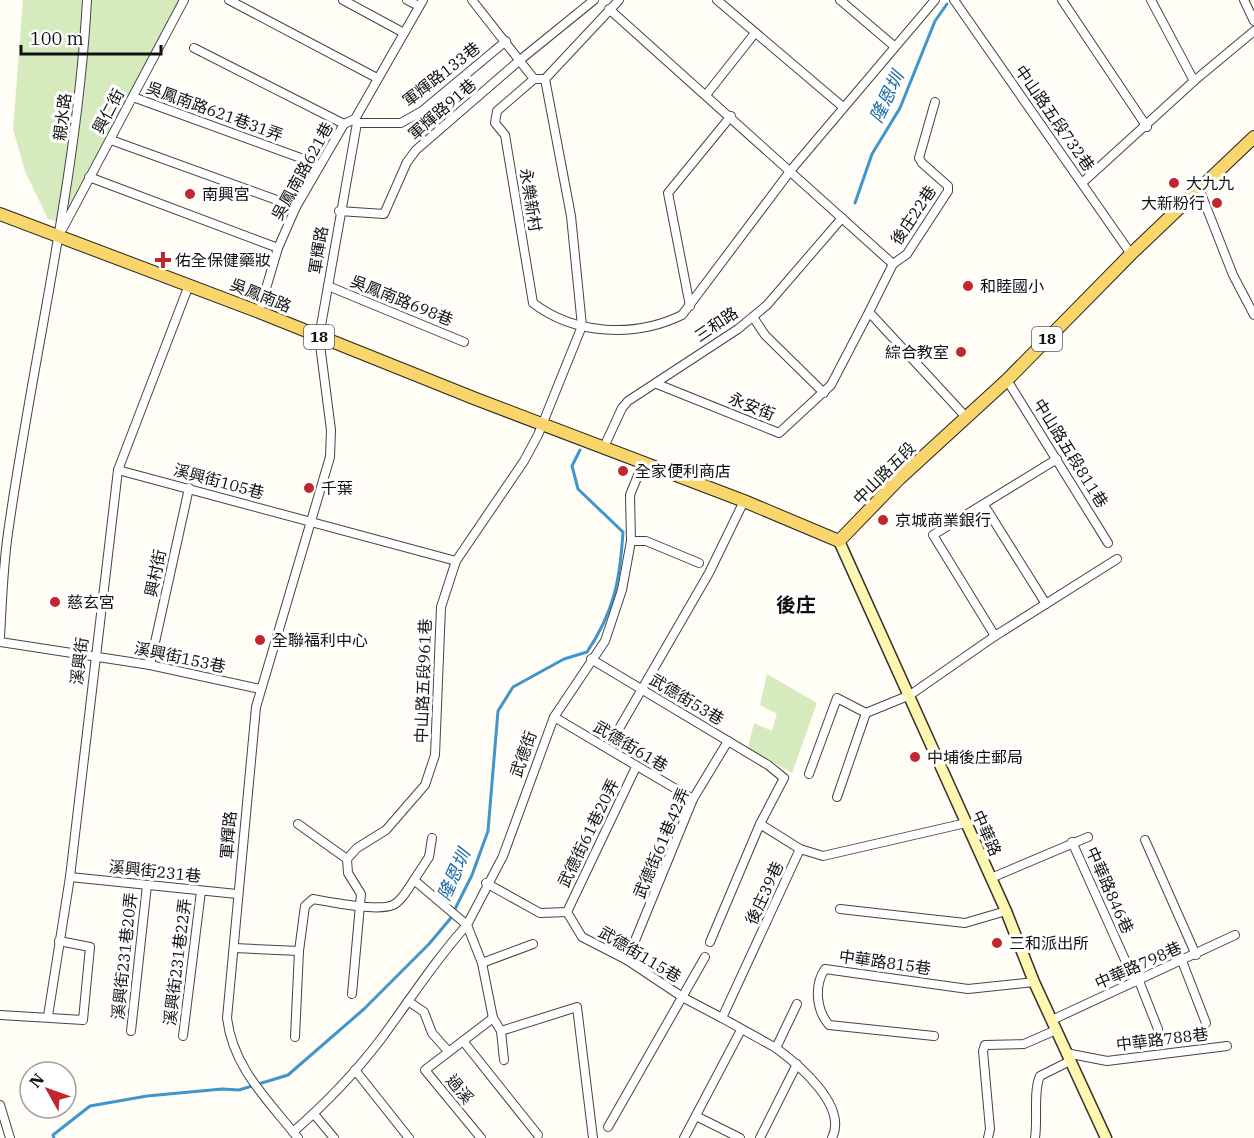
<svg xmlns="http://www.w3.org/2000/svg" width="1254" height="1138" font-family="'IBM Plex Serif','Noto Sans TC',serif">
<rect width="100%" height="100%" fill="#fffdf5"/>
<!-- green -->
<g fill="#d5ebbd">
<path d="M 23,0 L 181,0 L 64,223 L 48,219 L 25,171 L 13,129 Z"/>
<path d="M 767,674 L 817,703 L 792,773 L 748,748 L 754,723 L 772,731 L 777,714 L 760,705 Z"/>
</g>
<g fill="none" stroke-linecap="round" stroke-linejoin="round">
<!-- stream -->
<g stroke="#3f96cf" stroke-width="3">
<path d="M 855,203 L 872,154 L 900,108 L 935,21 L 947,4"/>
<path d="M 54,1138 L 53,1135 L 90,1106 L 147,1096 L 222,1089 L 239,1090 L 288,1075 L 364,1009 L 429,944 L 450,919 L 472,875 L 488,831 L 498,711 L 513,687 L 564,659 L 587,652 C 614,612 620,580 623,532 L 578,489 L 572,466 L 580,450"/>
</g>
<defs>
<g id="street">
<path d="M 229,0 L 377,78"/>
<path d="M 343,0 L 404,33"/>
<path d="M 407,0 L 419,6"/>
<path d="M 472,0 L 534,79"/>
<path d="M 619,0 L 545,79 L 534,79 L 497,111 L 495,123 L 505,135 L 533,303 C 575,335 635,338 682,315 L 791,170 L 935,0"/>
<path d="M 717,0 L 843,107"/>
<path d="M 840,0 L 894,46"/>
<path d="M 954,0 L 1131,254"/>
<path d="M 1062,0 L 1147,127"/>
<path d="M 1151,0 L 1194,81"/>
<path d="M 1244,0 L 1254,21"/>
<path d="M 609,9 L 893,264"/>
<path d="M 194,48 L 344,124"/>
<path d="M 706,95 L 755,33"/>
<path d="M 133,97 L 320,165"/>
<path d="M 935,102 L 919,158 L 922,163 L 948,186 L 948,191 L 907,254 L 893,264 L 869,312 L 966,417"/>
<path d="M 357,123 L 401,123 L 422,111 L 506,41"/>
<path d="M 111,140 L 296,207"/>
<path d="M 89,177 L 278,248"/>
<path d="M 1082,183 L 1194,81 L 1254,31"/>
<path d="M 1200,191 L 1233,275 L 1254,315"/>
<path d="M 339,211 L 384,214 L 407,162 L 416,150 L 520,60 L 594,0"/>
<path d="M 63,228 L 184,0"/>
<path d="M 328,286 L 464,342"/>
<path d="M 690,306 L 668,193 L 731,116"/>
<path d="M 259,312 L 278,248 L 296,207 L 344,124 L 355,119"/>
<path d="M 753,317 L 765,335 L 824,393"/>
<path d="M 1007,380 L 1108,543"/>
<path d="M 657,384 L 779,433 L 831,385 L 869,312"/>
<path d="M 604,447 L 622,408 L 628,401 L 738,329 L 767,305 L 842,218"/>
<path d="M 118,470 L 456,561"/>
<path d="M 984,505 L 1046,604"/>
<path d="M 631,541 L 646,541 L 699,563"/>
<path d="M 995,636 L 933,535 L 1057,459"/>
<path d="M 0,637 C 2,603 3,567 8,533 C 33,355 77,180 87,0"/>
<path d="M 0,642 L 150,665 L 260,689"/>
<path d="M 591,659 L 768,765 L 784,778 L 760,824 L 800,849"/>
<path d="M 150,665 L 189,488"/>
<path d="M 554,717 L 693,799"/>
<path d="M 620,727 L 709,573 L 744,501"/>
<path d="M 809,774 L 837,698 L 866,713 L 910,695 L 995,636 L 1117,559"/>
<path d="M 837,797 L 866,713"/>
<path d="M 298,824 L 347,859"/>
<path d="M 1145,840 L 1196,955"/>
<path d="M 1072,842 L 1135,982"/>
<path d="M 70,877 L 237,894"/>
<path d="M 991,878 L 1088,837"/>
<path d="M 414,880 L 429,857 L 432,838"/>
<path d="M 486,883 L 540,913 L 567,912 L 582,937 L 627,960 L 684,998 L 722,1018"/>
<path d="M 840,909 L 965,923 L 1006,911"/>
<path d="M 567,912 L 636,767"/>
<path d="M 710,942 L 760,824"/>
<path d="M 234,948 L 299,951 L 305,906 L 313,899 C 330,902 378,912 393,905 C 402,901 409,887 414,880 L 467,925 C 435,960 410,1000 381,1039 C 356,1072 325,1104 293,1132"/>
<path d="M 627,960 L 693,799 L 728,741"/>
<path d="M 1182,961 L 1206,1023"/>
<path d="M 482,963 L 533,944"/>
<path d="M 1139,981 L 1158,1029"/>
<path d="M 352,994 L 361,894 L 348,873 L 347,859 L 357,848 L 386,830 L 425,785 L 435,755 L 441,607 L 456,561 L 524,461 L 538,435 L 582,326 L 571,216 L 545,79"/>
<path d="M 408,1001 L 424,1012 L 432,1033 L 448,1051"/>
<path d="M 797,1004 L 776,1048 L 722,1018 L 800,849 L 823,856 L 966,823"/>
<path d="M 0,1015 L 83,1020 L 90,947 L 59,941"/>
<path d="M 48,1016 L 70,877 L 118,470 L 189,285"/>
<path d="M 1052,1020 L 1235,935"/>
<path d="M 131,1031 L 147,885"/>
<path d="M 501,1031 L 577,1007 L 593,1138"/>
<path d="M 183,1036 L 201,891"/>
<path d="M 934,1036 L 829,1025 C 816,1010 814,985 825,969 L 968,989 L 1034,982"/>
<path d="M 295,1037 L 299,951"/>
<path d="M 463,1041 L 538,1135"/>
<path d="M 776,1048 C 799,1065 848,1106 832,1138"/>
<path d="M 1066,1053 L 1107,1061 L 1227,1046"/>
<path d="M 504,1060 L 501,1031 L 493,1018 L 482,963 L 467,925 L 503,856 L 554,717 L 605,641 L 622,590 L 631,541 L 630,495 L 643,463"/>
<path d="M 355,1070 L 409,1138"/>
<path d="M 0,1105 L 10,1138"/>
<path d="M 314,1114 L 334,1138"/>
<path d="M 696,1116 L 740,1138"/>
<path d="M 608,1127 L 705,957"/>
<path d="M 298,1138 C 268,1100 233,1068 227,1018 L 256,707 L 330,457 L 331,430 L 319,337 L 357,123 L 355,119 L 423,0"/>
<path d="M 481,1138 L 425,1070 L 493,1018"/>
<path d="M 684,1138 L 741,1030"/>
<path d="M 760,1138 L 797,1064"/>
<path d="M 988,1138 L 990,1129 L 983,1051 L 985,1045 L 1024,1044 L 1056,1030"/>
<path d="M 1035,1138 C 1038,1119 1033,1091 1040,1076 L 1070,1061"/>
</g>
<path id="secondary" d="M 839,541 L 1006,911 L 1034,982 L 1106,1138"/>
<path id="primary" d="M 0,214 L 259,312 L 476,399 L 744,501 L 839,541 L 900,478 L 1007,380 L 1131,254 L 1254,137"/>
</defs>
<!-- street casing -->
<use href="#street" stroke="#444" stroke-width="10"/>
<!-- secondary casing -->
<use href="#secondary" stroke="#333" stroke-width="13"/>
<!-- primary casing -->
<use href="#primary" stroke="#222" stroke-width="14"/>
<!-- street -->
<use href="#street" stroke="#fff" stroke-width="8"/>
<!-- secondary -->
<use href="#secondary" stroke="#fff6b0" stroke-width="10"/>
<!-- primary -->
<use href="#primary" stroke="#f9d66b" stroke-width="12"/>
</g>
<!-- markers -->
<g fill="#c4262e" stroke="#fff" stroke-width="2">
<circle cx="1174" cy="183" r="6"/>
<circle cx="190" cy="194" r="6"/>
<circle cx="1217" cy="203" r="6"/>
<path d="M160 251h6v6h6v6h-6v6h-6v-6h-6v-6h6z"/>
<circle cx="968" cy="286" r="6"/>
<circle cx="961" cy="352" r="6"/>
<circle cx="623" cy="471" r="6"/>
<circle cx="309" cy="488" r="6"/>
<circle cx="883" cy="520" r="6"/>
<circle cx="55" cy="602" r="6"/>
<circle cx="260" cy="640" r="6"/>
<circle cx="915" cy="757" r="6"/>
<circle cx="997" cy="943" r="6"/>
</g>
<g text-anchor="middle" stroke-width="6" stroke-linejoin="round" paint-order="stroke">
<!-- shield labels -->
<g fill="#fff" stroke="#585858" stroke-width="1.5">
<rect x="304" y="325" width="30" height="24" rx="4.5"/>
<rect x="1032" y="327" width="30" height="24" rx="4.5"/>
</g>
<g font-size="15" font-weight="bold" fill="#111">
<text x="319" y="342">18</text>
<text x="1047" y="344">18</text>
</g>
<!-- street labels -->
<g font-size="16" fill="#111" stroke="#fff">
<text transform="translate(441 74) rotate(-38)" y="6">軍輝路133巷</text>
<text transform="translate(442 109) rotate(-41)" y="6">軍輝路91巷</text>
<text transform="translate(108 111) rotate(-62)" y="6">興仁街</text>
<text transform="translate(215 111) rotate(20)" y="6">吳鳳南路621巷31弄</text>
<text transform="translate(62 117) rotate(-83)" y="6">親水路</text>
<text transform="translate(1055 118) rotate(55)" y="6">中山路五段732巷</text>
<text transform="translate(302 171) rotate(-61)" y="6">吳鳳南路621巷</text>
<text transform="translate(531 200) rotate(81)" y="6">永樂新村</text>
<text transform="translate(913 215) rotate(-56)" y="6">後庄22巷</text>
<text transform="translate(318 250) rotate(-81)" y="6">軍輝路</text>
<text transform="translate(261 295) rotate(22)" y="6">吳鳳南路</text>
<text transform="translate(402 300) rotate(22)" y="6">吳鳳南路698巷</text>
<text transform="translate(716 324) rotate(-34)" y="6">三和路</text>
<text transform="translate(752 406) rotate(22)" y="6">永安街</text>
<text transform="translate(1071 453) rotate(58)" y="6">中山路五段811巷</text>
<text transform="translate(884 473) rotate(-45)" y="6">中山路五段</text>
<text transform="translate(219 481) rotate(15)" y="6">溪興街105巷</text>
<text transform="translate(155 573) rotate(-78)" y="6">興村街</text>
<text transform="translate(180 657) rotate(12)" y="6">溪興街153巷</text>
<text transform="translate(79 661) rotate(-83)" y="6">溪興街</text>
<text transform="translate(423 681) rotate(-88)" y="6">中山路五段961巷</text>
<text transform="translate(687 699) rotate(31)" y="6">武德街53巷</text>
<text transform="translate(631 746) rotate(31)" y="6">武德街61巷</text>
<text transform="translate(523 754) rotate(-70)" y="6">武德街</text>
<text transform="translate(588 833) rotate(-64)" y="6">武德街61巷20弄</text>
<text transform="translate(987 833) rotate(66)" y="6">中華路</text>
<text transform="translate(228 835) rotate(-85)" y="6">軍輝路</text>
<text transform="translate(661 843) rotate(-67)" y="6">武德街61巷42弄</text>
<text transform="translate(155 871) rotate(6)" y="6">溪興街231巷</text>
<text transform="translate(1110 890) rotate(66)" y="6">中華路846巷</text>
<text transform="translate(764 893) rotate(-65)" y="6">後庄39巷</text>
<text transform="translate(640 954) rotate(31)" y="6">武德街115巷</text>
<text transform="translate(124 956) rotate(-84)" y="6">溪興街231巷20弄</text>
<text transform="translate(177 962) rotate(-83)" y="6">溪興街231巷22弄</text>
<text transform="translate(885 962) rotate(8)" y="6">中華路815巷</text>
<text transform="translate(1138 965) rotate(-24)" y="6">中華路798巷</text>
<text transform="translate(1162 1039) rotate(-7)" y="6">中華路788巷</text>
<text transform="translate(460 1089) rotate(51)" y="6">過溪</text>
</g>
<!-- poi labels -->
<g font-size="16" fill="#111" stroke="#fff" text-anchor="start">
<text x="1186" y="189">大九九</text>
<text x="202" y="200">南興宮</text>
<text x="1205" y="209" text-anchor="end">大新粉行</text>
<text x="175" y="266">佑全保健藥妝</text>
<text x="980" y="292">和睦國小</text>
<text x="949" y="358" text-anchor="end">綜合教室</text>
<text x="635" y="477">全家便利商店</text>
<text x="321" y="494">千葉</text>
<text x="895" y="526">京城商業銀行</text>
<text x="67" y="608">慈玄宮</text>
<text x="272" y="646">全聯福利中心</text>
<text x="927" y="763">中埔後庄郵局</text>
<text x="1009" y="949">三和派出所</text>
</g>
<!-- water labels -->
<g font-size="18" font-style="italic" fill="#1768a6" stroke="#fff">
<text transform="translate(887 97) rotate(-64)" y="6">隆恩圳</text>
<text transform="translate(454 875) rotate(-66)" y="6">隆恩圳</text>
</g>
<!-- quarter labels -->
<g font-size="20" font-weight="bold" fill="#111" stroke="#fff">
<text x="796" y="612">後庄</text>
</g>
</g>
<!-- north arrow -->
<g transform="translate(48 1090) rotate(310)"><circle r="28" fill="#ffffff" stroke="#a0a0a0" stroke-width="1.5"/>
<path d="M0-4.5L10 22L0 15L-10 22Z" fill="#c4262e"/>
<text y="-9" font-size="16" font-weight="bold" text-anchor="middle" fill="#111111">N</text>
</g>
<!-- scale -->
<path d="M21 45v9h140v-9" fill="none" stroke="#111111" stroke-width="3"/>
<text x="30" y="45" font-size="18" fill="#111111" stroke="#ffffff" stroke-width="4.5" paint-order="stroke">100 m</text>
</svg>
